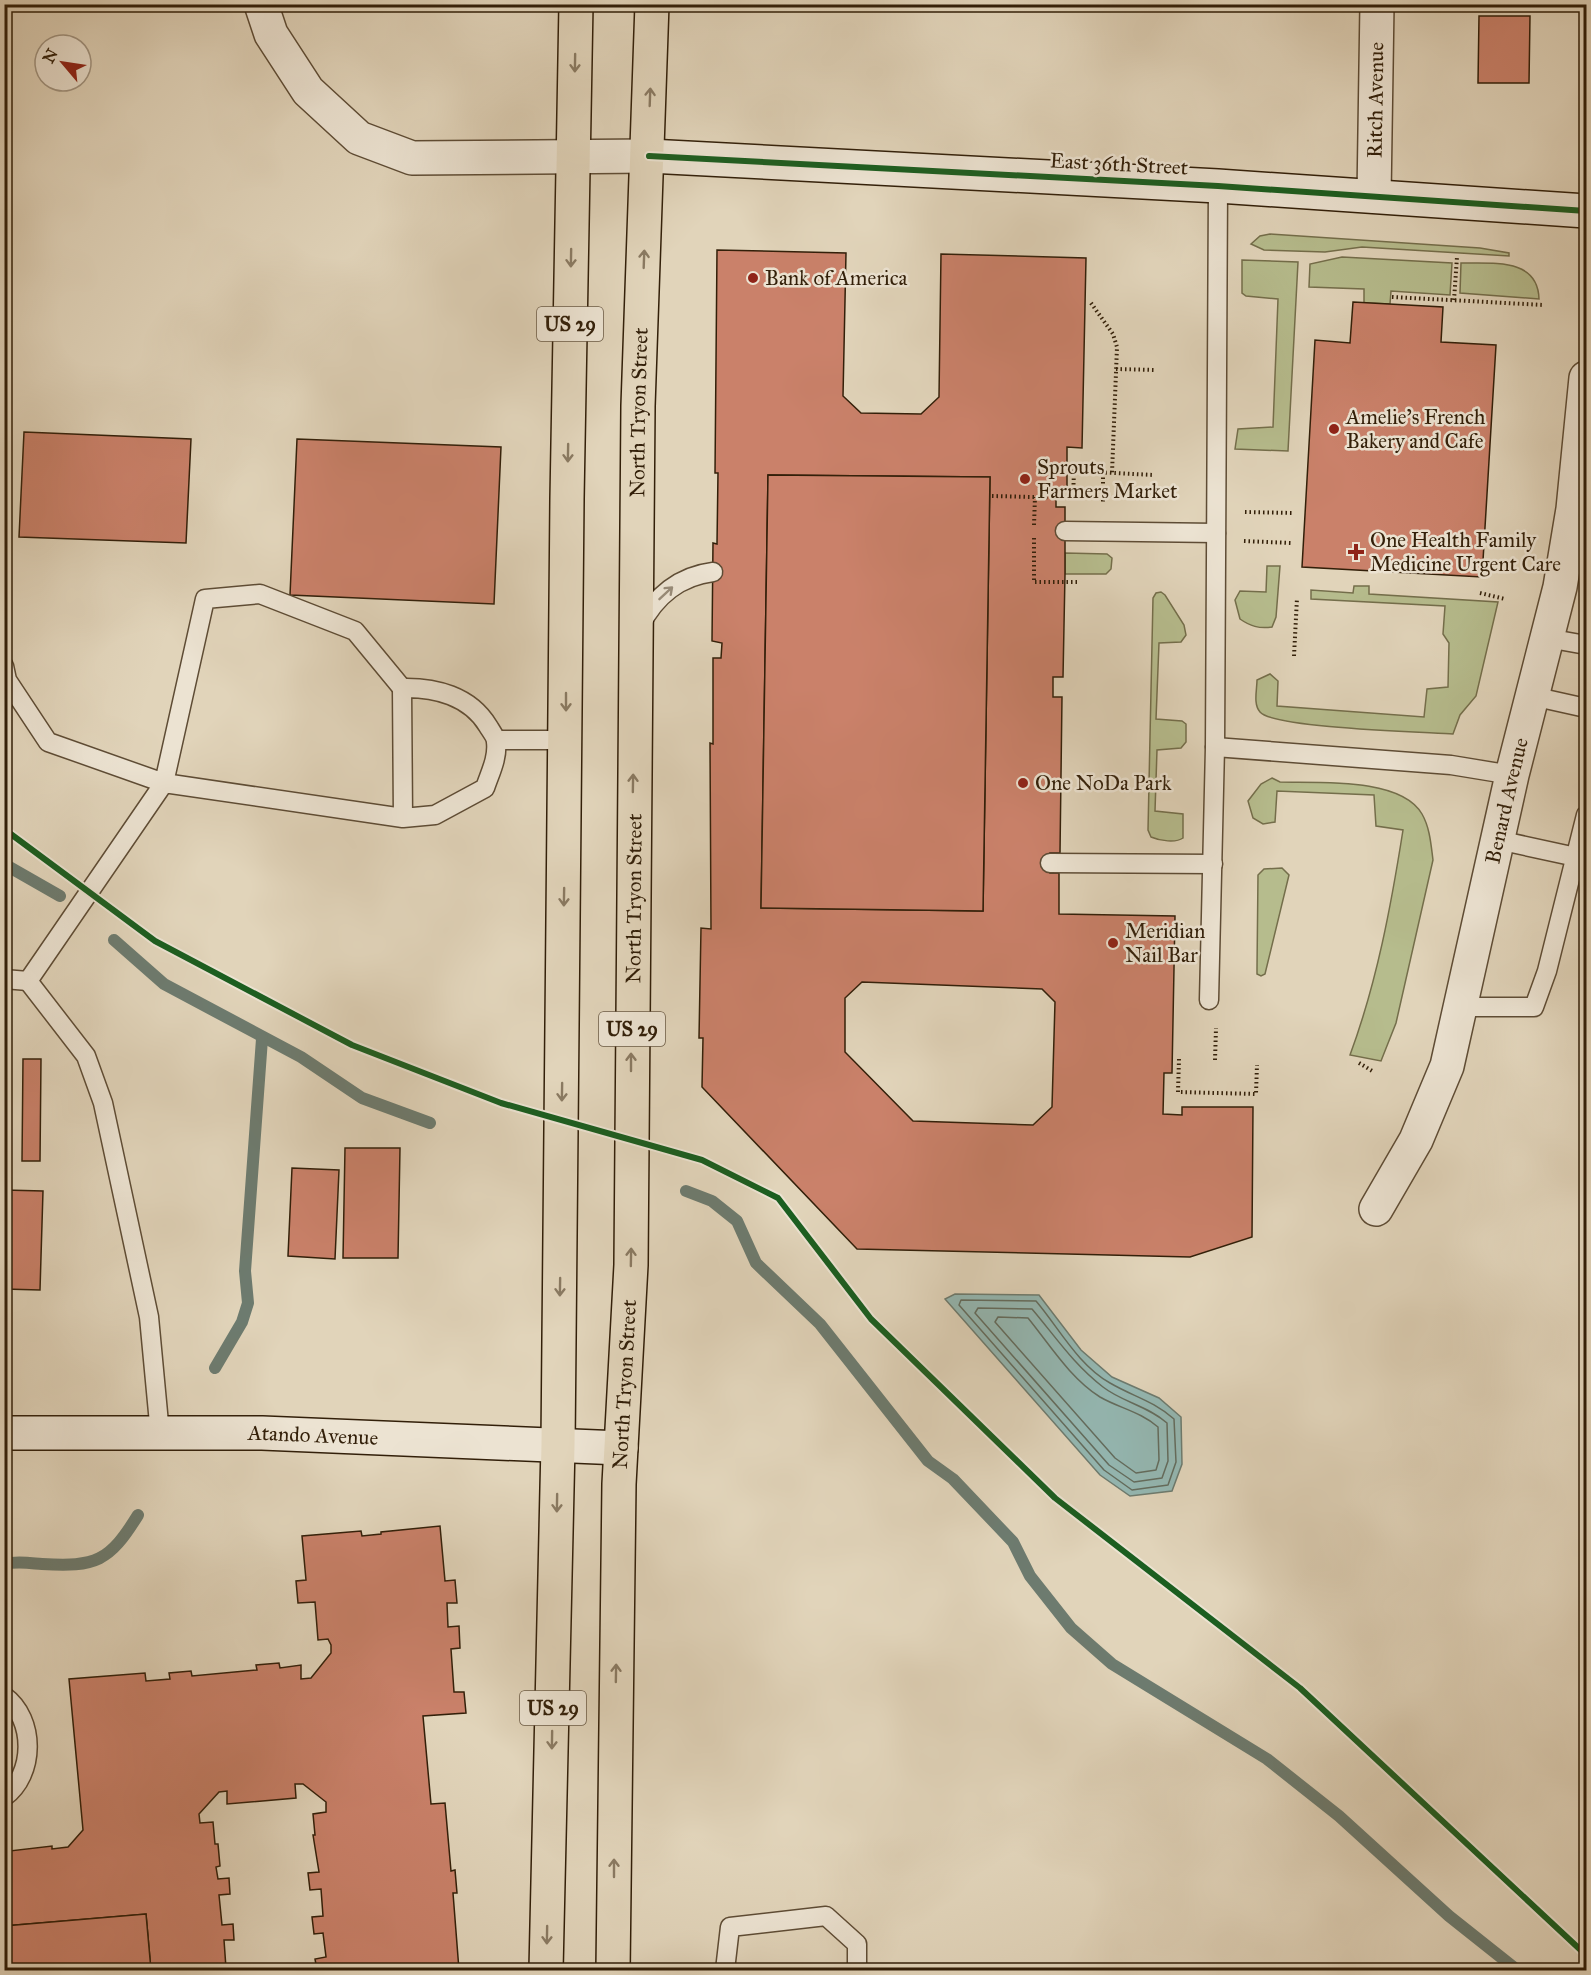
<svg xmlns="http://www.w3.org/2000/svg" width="1591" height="1975" font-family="'IM FELL Great Primer',serif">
<rect width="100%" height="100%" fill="#e1d4ba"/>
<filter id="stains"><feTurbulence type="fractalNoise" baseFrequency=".00333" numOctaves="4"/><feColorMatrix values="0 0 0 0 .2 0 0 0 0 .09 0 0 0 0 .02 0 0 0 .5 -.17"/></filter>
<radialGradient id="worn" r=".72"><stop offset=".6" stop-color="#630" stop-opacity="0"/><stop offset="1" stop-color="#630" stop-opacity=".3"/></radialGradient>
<!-- green -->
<g fill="#b6bc8d" stroke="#746e4b" stroke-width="1.5">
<path d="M 1270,234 L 1480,248 L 1509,253 L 1509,256 L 1362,247 L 1325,252 L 1264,250 L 1251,244 L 1260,236 Z"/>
<path d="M 1342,257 L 1452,263 L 1450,295 L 1391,291 L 1390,304 L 1364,303 L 1364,289 L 1309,287 L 1310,264 Z"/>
<path d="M 1242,260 L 1298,262 L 1288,451 L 1235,449 L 1238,429 L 1273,427 L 1278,299 L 1246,296 L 1242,293 Z"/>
<path d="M 1461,263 C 1492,264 1538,257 1539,299 L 1460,293 Z"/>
<path d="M 1065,553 L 1107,554 L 1112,558 L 1111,569 L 1106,574 L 1065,574 Z"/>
<path d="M 1267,566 L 1280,566 L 1276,617 L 1272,627 C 1259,629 1250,626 1240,619 L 1235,600 L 1240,591 L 1266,592 Z"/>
<path d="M 1354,586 L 1369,586 L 1369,594 L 1498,602 L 1476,696 L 1460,715 L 1453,734 C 1423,732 1273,728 1260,712 C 1253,704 1257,690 1257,680 L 1270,674 L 1278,681 L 1277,706 L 1424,717 L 1427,689 L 1448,687 L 1449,643 L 1443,634 L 1445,606 L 1311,599 L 1311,590 L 1353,593 Z"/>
<path d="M 1161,592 L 1165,595 L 1184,625 L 1186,635 L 1181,642 L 1159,643 L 1156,719 L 1182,721 L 1186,724 L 1186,742 L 1181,748 L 1157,750 L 1155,811 L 1183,814 L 1183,838 C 1176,843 1160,841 1151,837 L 1148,830 L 1153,598 L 1156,593 Z"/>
<path d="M 1272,778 L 1280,782 C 1318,783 1401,777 1422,814 C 1430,828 1431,845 1433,860 L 1396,1023 L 1381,1061 L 1350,1055 C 1377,982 1391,906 1403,830 L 1376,826 L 1374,795 L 1277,791 L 1275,822 L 1263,824 L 1253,818 L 1248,801 L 1261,784 Z"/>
<path d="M 1282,868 L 1289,875 L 1265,974 L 1261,976 L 1257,974 L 1257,968 L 1258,875 L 1264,869 Z"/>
</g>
<!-- water -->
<path fill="#94b8b3" stroke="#6d7b6f" stroke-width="1.5" d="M 955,1294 L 1039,1295 L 1081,1350 L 1112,1377 L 1159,1398 L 1181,1417 L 1182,1464 L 1172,1491 L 1130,1496 L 1100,1475 L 945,1299 Z"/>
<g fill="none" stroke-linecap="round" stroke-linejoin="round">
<!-- shore -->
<g stroke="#636c5e" stroke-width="1.5">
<path d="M 961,1300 L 1036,1301 C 1059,1328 1078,1365 1110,1383 C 1134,1397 1152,1400 1174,1419 L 1176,1462 L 1168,1485 L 1132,1490 L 1104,1470 L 959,1305 Z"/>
<path d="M 978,1308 L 1032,1309 C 1055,1336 1074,1365 1103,1387 C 1122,1402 1148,1406 1167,1423 L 1168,1461 L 1162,1478 L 1134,1482 L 1109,1465 L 975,1313 Z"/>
<path d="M 998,1317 L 1028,1318 C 1050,1345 1070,1378 1100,1397 C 1119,1408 1141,1412 1158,1427 L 1159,1460 L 1156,1470 L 1136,1473 L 1115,1458 L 995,1322 Z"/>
</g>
<!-- stream -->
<g stroke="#6d7b6f" stroke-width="12">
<path d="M 4,864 L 60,896"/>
<path d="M 114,940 L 164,984 L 301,1057 L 362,1098 L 430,1123"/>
<path d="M 686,1191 L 712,1201 L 737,1221 L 756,1263 L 820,1324 L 928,1461 L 953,1479 L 1013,1542 L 1030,1576 L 1071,1628 L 1112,1664 L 1267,1759 L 1339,1816 L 1449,1916 L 1517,1970"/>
<path d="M 215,1368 L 242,1322 L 248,1303 L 245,1271 L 262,1039"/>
<path d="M 4,1564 C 17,1561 29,1563 42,1564 C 96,1567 109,1562 138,1515"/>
</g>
</g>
<!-- building -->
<g fill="#ca816a" stroke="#321f09" stroke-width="1.5" fill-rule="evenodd">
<path d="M 1479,16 L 1530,16 L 1529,83 L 1478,83 Z"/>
<path d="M 717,250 L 846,253 L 843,396 L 861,413 L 921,414 L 939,397 L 941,254 L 1086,258 L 1082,448 L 1067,447 L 1067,489 L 1056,488 L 1056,507 L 1065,507 L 1065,574 L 1063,677 L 1053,677 L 1053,697 L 1062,697 L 1060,853 L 1050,853 L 1050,873 L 1059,873 L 1059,914 L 1175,916 L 1172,1073 L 1164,1073 L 1163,1114 L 1182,1115 L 1182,1107 L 1253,1107 L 1252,1237 L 1190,1257 L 857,1249 L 702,1087 L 703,1038 L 699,1038 L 701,928 L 711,929 L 710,743 L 713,744 L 713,658 L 721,658 L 722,643 L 712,641 L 713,543 L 717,544 L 718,473 L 715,473 ZM 768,475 L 990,477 L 983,911 L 761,908 ZM 862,982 L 1042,989 L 1055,1002 L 1052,1107 L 1033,1125 L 913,1121 L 845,1052 L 845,998 Z"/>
<path d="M 1353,302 L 1443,307 L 1441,342 L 1496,345 L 1482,577 L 1302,567 L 1315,340 L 1350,343 Z"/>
<path d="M 24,432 L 191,439 L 186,543 L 19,537 Z"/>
<path d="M 297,439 L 501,447 L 494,604 L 290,595 Z"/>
<path d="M 768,475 L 990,477 L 983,911 L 761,908 Z"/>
<path d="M 23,1059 L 41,1059 L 40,1161 L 22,1161 Z"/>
<path d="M 345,1148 L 400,1148 L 398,1258 L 343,1258 Z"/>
<path d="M 292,1168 L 339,1170 L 335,1259 L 288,1256 Z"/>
<path d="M 4,1190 L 43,1191 L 40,1290 L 4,1289 Z"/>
<path d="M 440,1526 L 445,1581 L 455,1580 L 457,1603 L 447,1603 L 448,1627 L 459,1626 L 460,1648 L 451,1649 L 454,1692 L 464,1692 L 466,1713 L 423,1716 L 431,1804 L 445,1803 L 451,1871 L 455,1870 L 457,1893 L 453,1893 L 459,1970 L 317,1970 L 315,1959 L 326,1957 L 323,1933 L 314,1934 L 312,1917 L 323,1916 L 321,1889 L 310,1890 L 308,1873 L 319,1872 L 313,1835 L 315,1835 L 313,1814 L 326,1812 L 326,1802 L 303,1784 L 295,1784 L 296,1798 L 227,1804 L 227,1791 L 219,1792 L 199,1814 L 200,1823 L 213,1822 L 215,1844 L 218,1844 L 220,1866 L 216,1867 L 218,1879 L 229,1878 L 230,1894 L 219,1895 L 222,1925 L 233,1924 L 234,1940 L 224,1940 L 226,1968 L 236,1966 L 237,1970 L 151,1970 L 146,1914 L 4,1926 L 4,1846 L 10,1846 L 10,1851 L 52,1846 L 52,1849 L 68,1847 L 83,1830 L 69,1679 L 145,1673 L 146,1681 L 170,1679 L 169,1673 L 191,1671 L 192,1676 L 257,1670 L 256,1665 L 279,1663 L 280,1668 L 301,1665 L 301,1679 L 311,1678 L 331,1653 L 331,1645 L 328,1639 L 318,1640 L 315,1602 L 298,1603 L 296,1581 L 306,1580 L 302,1536 L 361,1531 L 362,1536 L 381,1534 L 381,1532 Z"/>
<path d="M 146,1914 L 151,1970 L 4,1970 L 4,1926 Z"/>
</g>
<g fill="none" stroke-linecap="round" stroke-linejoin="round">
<defs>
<g id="lane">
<path d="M 1065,531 L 1216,533"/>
<path d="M 640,626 C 655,596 680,576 713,572"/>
<path d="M 1547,638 L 1586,645"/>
<path d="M 4,666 L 7,680 L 48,742 L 164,783 L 205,599 L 260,594 L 355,631 L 402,688"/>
<path d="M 1532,696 L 1586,708"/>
<path d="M 496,740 L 566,740"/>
<path d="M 1215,747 L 1451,765 L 1512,775"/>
<path d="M 1498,840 L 1576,857"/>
<path d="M 1050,863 L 1213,864"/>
<path d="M 4,979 L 28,981"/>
<path d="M 1209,1000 L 1215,747 L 1218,186"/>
<path d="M 1460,1007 L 1534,1007 L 1547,971 L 1586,815"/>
<path d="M 160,1434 L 149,1317 L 103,1103 L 86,1056 L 28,981 L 164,783 L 403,818 L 435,815 L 485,788 C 490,773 498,758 496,742 C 496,737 491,731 488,726 C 470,696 435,687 402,688 L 403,818"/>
<path d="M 4,1696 C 36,1719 35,1775 4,1797"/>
<path d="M 725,1970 L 730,1927 L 826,1916 L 857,1944 L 857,1970"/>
</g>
<g id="street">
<path d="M 261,4 L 271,34 L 308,91 L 359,138 L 412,158 L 649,156"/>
<path id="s1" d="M 1374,196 L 1377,4"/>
<path id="s2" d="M 1376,1209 L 1416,1140 L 1447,1066 L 1512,775 L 1560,587 L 1573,509 L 1586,378"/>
</g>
<g id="secondary">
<path d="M 649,156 L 1218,186 L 1586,211"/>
<path id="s3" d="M 4,1433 L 262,1433 L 621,1448"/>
</g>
<g id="primary">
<path d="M 546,1970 L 558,1445 L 567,499 L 576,4"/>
<path id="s4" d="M 613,1970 L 619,1484 L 631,1265 L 638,406 L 652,4"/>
</g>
</defs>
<!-- lane casing -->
<use href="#lane" stroke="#5e4c35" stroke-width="21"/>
<!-- street casing -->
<use href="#street" stroke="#5e4c35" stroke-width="36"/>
<!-- secondary casing -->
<use href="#secondary" stroke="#321f09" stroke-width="36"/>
<!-- primary casing -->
<use href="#primary" stroke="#321f09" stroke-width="36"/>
<!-- path -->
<g stroke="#321f09" stroke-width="4" stroke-dasharray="1.5 3" stroke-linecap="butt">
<path d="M 1392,297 L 1544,305"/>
<path d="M 1454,300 L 1457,257"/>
<path d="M 1091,303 L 1113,334 L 1117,347 L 1112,473"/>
<path d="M 1116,369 L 1156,370"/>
<path d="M 1103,473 L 1103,502"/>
<path d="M 992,496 L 1073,498 L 1074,471 L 1154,475"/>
<path d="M 1245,512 L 1293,513"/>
<path d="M 1034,525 L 1035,497"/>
<path d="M 1034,538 L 1034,582 L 1077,582"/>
<path d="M 1244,541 L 1291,543"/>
<path d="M 1480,593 L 1505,599"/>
<path d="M 1294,656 L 1297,598"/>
<path d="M 1179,1059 L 1178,1092 L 1256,1094 L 1257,1065"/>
<path d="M 1215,1060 L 1216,1028"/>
<path d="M 1359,1063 L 1374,1072"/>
</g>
<!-- lane -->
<use href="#lane" stroke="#ece3d2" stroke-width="18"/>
<!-- street -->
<use href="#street" stroke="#ece3d2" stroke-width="33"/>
<!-- secondary -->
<use href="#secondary" stroke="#ece3d2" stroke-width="33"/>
<!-- primary -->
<use href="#primary" stroke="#e1d4ba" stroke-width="33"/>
<defs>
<g id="cycleway">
<path d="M 649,156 L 1218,186 L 1586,211"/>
<path d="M 4,829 L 155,941 L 352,1045 L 501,1103 L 702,1160 L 778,1198 L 871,1319 L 1055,1498 L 1300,1688 L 1586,1955"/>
</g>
</defs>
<!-- cycleway casing -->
<use href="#cycleway" stroke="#ece3d2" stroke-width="10"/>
<!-- cycleway -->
<use href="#cycleway" stroke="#1b5e20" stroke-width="6"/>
</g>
<!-- one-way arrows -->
<defs><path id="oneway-shaft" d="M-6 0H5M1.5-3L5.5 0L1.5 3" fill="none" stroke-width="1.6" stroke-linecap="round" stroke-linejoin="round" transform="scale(1.5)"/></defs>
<g stroke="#8a7a62">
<use href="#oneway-shaft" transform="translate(575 63) rotate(91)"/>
<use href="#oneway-shaft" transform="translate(650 97) rotate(-88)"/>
<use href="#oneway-shaft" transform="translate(571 258) rotate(91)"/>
<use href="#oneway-shaft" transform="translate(644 259) rotate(-88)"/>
<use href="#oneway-shaft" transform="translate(568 453) rotate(91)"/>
<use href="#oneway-shaft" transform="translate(566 702) rotate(90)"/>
<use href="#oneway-shaft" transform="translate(633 783) rotate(-89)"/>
<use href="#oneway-shaft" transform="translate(564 897) rotate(91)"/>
<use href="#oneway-shaft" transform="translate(631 1062) rotate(-90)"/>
<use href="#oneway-shaft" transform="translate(562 1092) rotate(91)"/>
<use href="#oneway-shaft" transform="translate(631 1257) rotate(-89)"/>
<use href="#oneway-shaft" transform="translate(560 1287) rotate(91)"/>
<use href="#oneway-shaft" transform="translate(557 1503) rotate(91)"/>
<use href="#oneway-shaft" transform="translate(616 1673) rotate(-89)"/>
<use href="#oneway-shaft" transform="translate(552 1740) rotate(91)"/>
<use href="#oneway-shaft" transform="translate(614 1868) rotate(-90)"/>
<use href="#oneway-shaft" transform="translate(547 1935) rotate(91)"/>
</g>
<use stroke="#988b78" href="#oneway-shaft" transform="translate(666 593) rotate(-43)"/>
<!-- markers -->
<g fill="#8f2418" stroke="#ece3d2" stroke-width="2">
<circle cx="753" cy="278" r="6"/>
<circle cx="1334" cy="429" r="6"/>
<circle cx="1025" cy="479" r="6"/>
<path d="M1353 543h6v6h6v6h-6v6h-6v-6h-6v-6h6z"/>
<circle cx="1023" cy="783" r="6"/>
<circle cx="1113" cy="943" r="6"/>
</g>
<g text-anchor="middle" stroke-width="5" stroke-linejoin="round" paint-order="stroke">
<!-- shield labels -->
<g fill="#ece3d2" stroke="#6a5a45" stroke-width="1.5">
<rect x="537" y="307" width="66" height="34" rx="4.5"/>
<rect x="599" y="1012" width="66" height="34" rx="4.5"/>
<rect x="520" y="1691" width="66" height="34" rx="4.5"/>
</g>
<g font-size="20" font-weight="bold" fill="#321f09">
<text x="570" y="331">US 29</text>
<text x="632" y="1036">US 29</text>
<text x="553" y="1715">US 29</text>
</g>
<!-- street labels -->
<g font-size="21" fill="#321f09" stroke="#ece3d2">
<text dy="7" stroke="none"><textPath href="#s1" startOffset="96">Ritch Avenue</textPath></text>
<text transform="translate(1119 164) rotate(3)" y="7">East 36th Street</text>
<text dy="7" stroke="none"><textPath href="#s4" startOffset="1558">North Tryon Street</textPath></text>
<text dy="7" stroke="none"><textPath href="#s2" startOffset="432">Benard Avenue</textPath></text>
<text dy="7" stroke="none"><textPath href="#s4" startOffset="1072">North Tryon Street</textPath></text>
<text dy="7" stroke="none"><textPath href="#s4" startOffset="586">North Tryon Street</textPath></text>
<text dy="7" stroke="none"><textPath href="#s3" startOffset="309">Atando Avenue</textPath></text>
</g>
<!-- poi labels -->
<g font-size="21" fill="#321f09" stroke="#ece3d2" text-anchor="start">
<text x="765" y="285">Bank of America</text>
<text x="1346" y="424">Amelie’s French<tspan x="1346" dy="24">Bakery and Cafe</tspan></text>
<text x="1037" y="474">Sprouts<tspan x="1037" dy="24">Farmers Market</tspan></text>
<text x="1370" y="547">One Health Family<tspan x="1370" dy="24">Medicine Urgent Care</tspan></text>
<text x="1035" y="790">One NoDa Park</text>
<text x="1125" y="938">Meridian<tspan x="1125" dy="24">Nail Bar</tspan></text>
</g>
</g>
<!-- margin -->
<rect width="1591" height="1975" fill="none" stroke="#e1d4ba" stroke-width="24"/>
<rect x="6" y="6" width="1579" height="1963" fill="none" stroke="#321f09" stroke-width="3"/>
<rect x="12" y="12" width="1567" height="1951" fill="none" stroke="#321f09" stroke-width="1.5"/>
<!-- north arrow -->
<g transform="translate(63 63) rotate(299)"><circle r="28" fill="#ece3d2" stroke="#a29582" stroke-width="1.5"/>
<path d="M0-4.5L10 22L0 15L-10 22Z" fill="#8f2418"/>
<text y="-9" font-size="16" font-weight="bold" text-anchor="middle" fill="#321f09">N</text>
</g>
<rect width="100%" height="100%" filter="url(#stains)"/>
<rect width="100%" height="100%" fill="url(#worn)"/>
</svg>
